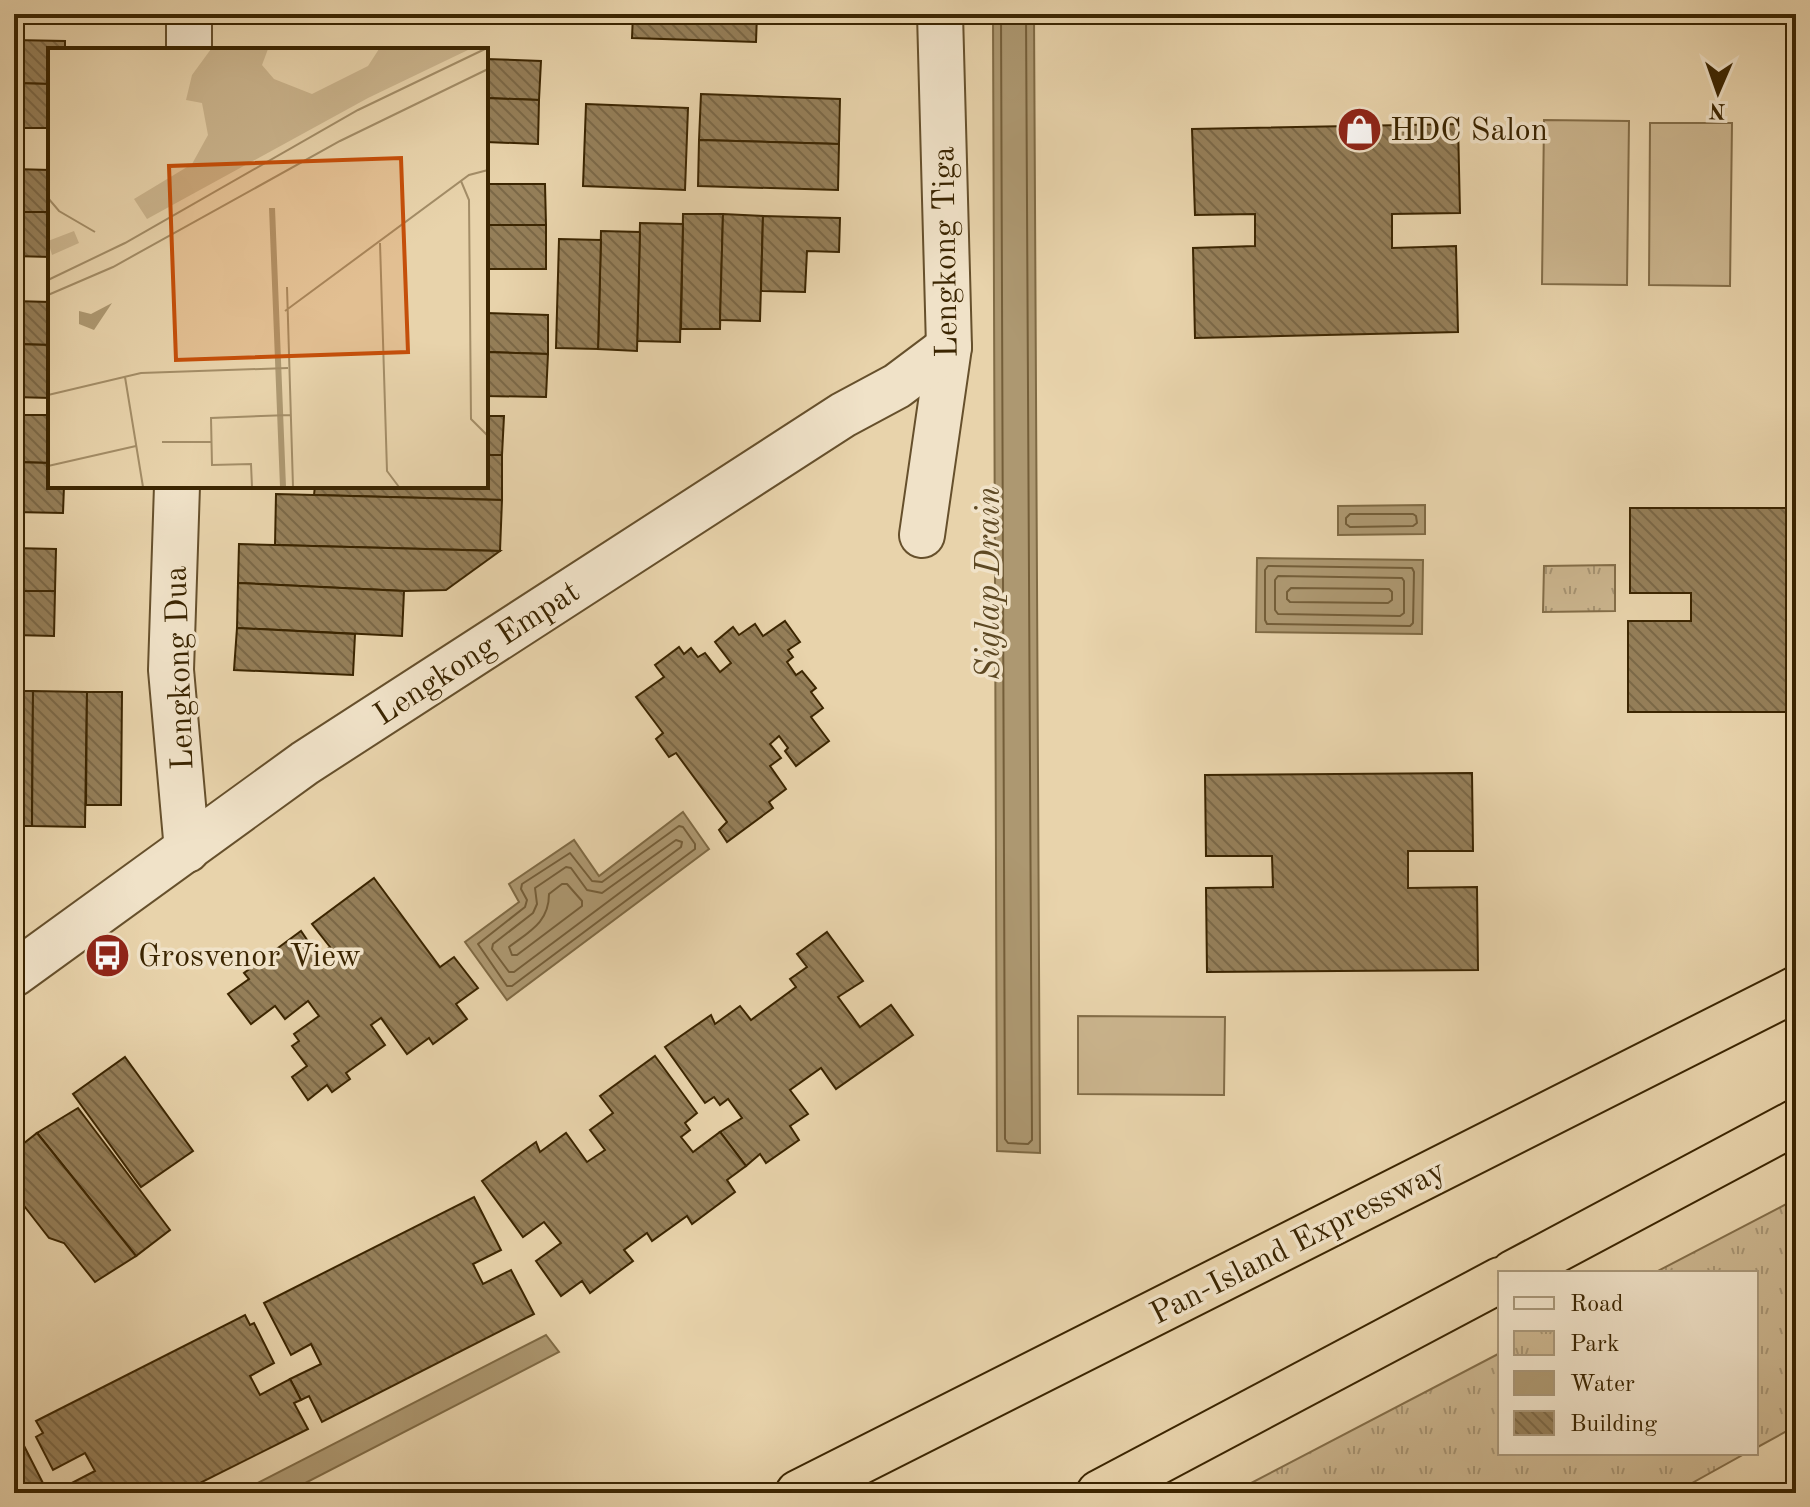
<svg xmlns="http://www.w3.org/2000/svg" width="1810" height="1507" font-family="'Old Standard TT',serif">
<defs>
<pattern id="park-tufts" width="24" height="20" patternUnits="userSpaceOnUse" patternTransform="scale(2)"><rect width="24" height="20" fill="#cbb58e"/><path d="M3 7l-1-3M5 7V3M7 7l1-3M15 17l-1-3M17 17v-4M19 17l1-3" fill="none" stroke="#a69372"/></pattern>
<pattern id="building-back-hatch" width="6" height="6" patternUnits="userSpaceOnUse" patternTransform="scale(2)"><rect width="6" height="6" fill="#957f59"/><path d="M-1 5l2 2M0 0l6 6M5-1l2 2" fill="none" stroke="#7b6847"/></pattern>
</defs>
<rect width="100%" height="100%" fill="#e8d3ab"/>
<filter id="stains"><feTurbulence type="fractalNoise" baseFrequency=".0025" numOctaves="4"/><feColorMatrix values="0 0 0 0 .2 0 0 0 0 .09 0 0 0 0 .02 0 0 0 .5 -.17"/></filter>
<radialGradient id="worn" r=".72"><stop offset=".6" stop-color="#630" stop-opacity="0"/><stop offset="1" stop-color="#630" stop-opacity=".3"/></radialGradient>
<!-- park -->
<g fill="url(#park-tufts)" stroke="#836d48" stroke-width="2">
<path d="M 1615,565 L 1615,611 L 1543,612 L 1544,566 Z"/>
<path d="M 1796,1199 L 1796,1426 L 1756,1448 L 1756,1273 L 1654,1273 Z"/>
<path d="M 1500,1353 L 1500,1453 L 1746,1453 L 1674,1493 L 1232,1493 Z"/>
</g>
<!-- pitch -->
<g fill="#cbb58e" stroke="#836d48" stroke-width="2">
<path d="M 1544,120 L 1629,121 L 1627,285 L 1542,284 Z"/>
<path d="M 1650,123 L 1732,123 L 1730,286 L 1649,285 Z"/>
<path d="M 1078,1016 L 1225,1017 L 1224,1095 L 1078,1094 Z"/>
</g>
<!-- water -->
<g fill="#ad9871" stroke="#7f6a44" stroke-width="2">
<path d="M 993,14 L 1034,14 L 1040,1153 L 997,1151 Z"/>
<path d="M 1425,505 L 1425,534 L 1338,535 L 1338,506 Z"/>
<path d="M 1257,558 L 1423,560 L 1422,634 L 1256,632 Z"/>
<path d="M 683,812 L 709,849 L 507,1000 L 465,942 L 519,902 L 509,884 L 574,840 L 599,876 Z"/>
<path d="M 546,1335 L 559,1352 L 286,1493 L 238,1493 Z"/>
</g>
<g fill="none" stroke-linecap="round" stroke-linejoin="round">
<!-- shore -->
<g stroke="#745e39" stroke-width="2">
<path d="M 1001,14 L 1005,1139 L 1008,1143 L 1028,1144 L 1032,1140 L 1026,14"/>
<path d="M 1350,514 L 1413,514 L 1416,516 L 1417,523 L 1413,526 L 1350,527 L 1346,524 L 1346,518 Z"/>
<path d="M 1268,566 L 1412,568 L 1414,572 L 1413,623 L 1410,626 L 1267,624 L 1265,620 L 1265,570 Z"/>
<path d="M 1278,576 L 1402,578 L 1404,581 L 1404,613 L 1400,616 L 1278,614 L 1275,610 L 1275,580 Z"/>
<path d="M 1291,588 L 1389,589 L 1392,592 L 1392,600 L 1388,603 L 1290,602 L 1287,599 L 1287,592 Z"/>
<path d="M 679,826 L 683,827 L 695,844 L 695,849 L 512,986 L 507,986 L 478,944 L 525,907 L 527,900 L 521,889 L 522,884 L 570,853 L 592,881 L 602,882 Z"/>
<path d="M 676,840 L 682,842 L 681,847 L 514,972 L 509,972 L 492,949 L 493,944 L 533,913 L 537,904 L 535,888 L 566,867 L 571,868 L 587,890 L 602,893 Z"/>
<path d="M 562,884 L 567,884 L 582,901 L 582,906 L 517,955 L 512,955 L 509,947 C 530,931 549,922 549,894 Z"/>
</g>
</g>
<!-- building -->
<g fill="url(#building-back-hatch)" stroke="#3b2501" stroke-width="2">
<rect x="343" y="14" width="190" height="3"/>
<path d="M 633,14 L 757,14 L 756,42 L 632,38 Z"/>
<path d="M 14,40 L 65,41 L 65,50 L 50,50 L 50,84 L 14,83 Z"/>
<path d="M 486,59 L 541,61 L 539,100 L 486,98 Z"/>
<path d="M 14,83 L 50,84 L 50,128 L 14,128 Z"/>
<path d="M 701,94 L 840,99 L 839,144 L 699,140 Z"/>
<path d="M 486,98 L 539,100 L 538,144 L 486,142 Z"/>
<path d="M 586,104 L 688,108 L 685,190 L 583,186 Z"/>
<path d="M 1458,124 L 1460,213 L 1392,214 L 1392,248 L 1456,246 L 1458,332 L 1195,338 L 1193,248 L 1255,246 L 1255,214 L 1195,215 L 1192,129 Z"/>
<path d="M 699,140 L 839,144 L 838,190 L 698,186 Z"/>
<path d="M 14,169 L 50,170 L 50,212 L 14,212 Z"/>
<path d="M 486,184 L 545,184 L 546,225 L 486,225 Z"/>
<path d="M 14,212 L 50,212 L 50,257 L 14,256 Z"/>
<path d="M 683,214 L 723,214 L 720,329 L 681,329 Z"/>
<path d="M 723,214 L 763,216 L 760,321 L 720,320 Z"/>
<path d="M 763,216 L 840,218 L 839,252 L 807,251 L 805,292 L 761,291 Z"/>
<path d="M 640,223 L 683,224 L 680,342 L 637,341 Z"/>
<rect x="486" y="225" width="60" height="44"/>
<path d="M 601,231 L 640,232 L 637,351 L 598,349 Z"/>
<path d="M 559,239 L 601,240 L 598,349 L 556,348 Z"/>
<path d="M 14,301 L 50,302 L 50,345 L 14,344 Z"/>
<path d="M 486,313 L 548,315 L 548,354 L 486,352 Z"/>
<path d="M 14,344 L 50,345 L 50,398 L 14,397 Z"/>
<path d="M 486,352 L 548,354 L 546,397 L 486,396 Z"/>
<path d="M 14,415 L 50,415 L 50,463 L 14,462 Z"/>
<path d="M 486,416 L 504,416 L 502,455 L 486,455 Z"/>
<path d="M 486,455 L 502,455 L 502,500 L 314,495 L 315,486 L 486,486 Z"/>
<path d="M 14,462 L 50,463 L 50,486 L 64,486 L 63,513 L 14,512 Z"/>
<path d="M 276,494 L 502,500 L 500,551 L 275,545 Z"/>
<path d="M 1630,508 L 1796,508 L 1796,712 L 1628,712 L 1628,621 L 1691,621 L 1691,593 L 1630,593 Z"/>
<path d="M 239,544 L 275,545 L 500,551 L 446,590 L 404,591 L 238,583 Z"/>
<path d="M 14,548 L 56,549 L 55,591 L 14,591 Z"/>
<path d="M 238,583 L 404,591 L 402,636 L 237,628 Z"/>
<path d="M 14,591 L 55,591 L 54,636 L 14,635 Z"/>
<path d="M 785,621 L 800,642 L 788,650 L 793,657 L 787,662 L 796,675 L 802,671 L 816,688 L 811,692 L 823,708 L 811,717 L 829,741 L 796,766 L 785,751 L 788,748 L 779,736 L 770,744 L 781,758 L 770,766 L 786,789 L 769,802 L 773,808 L 727,842 L 719,830 L 727,822 L 676,753 L 669,757 L 656,739 L 663,733 L 636,697 L 664,677 L 655,665 L 679,647 L 684,654 L 691,648 L 698,657 L 705,653 L 720,672 L 731,663 L 715,642 L 733,627 L 739,635 L 755,624 L 763,636 Z"/>
<path d="M 237,628 L 355,634 L 353,675 L 234,670 Z"/>
<path d="M 14,691 L 33,691 L 32,826 L 14,826 Z"/>
<path d="M 33,691 L 87,692 L 85,827 L 32,826 Z"/>
<path d="M 87,692 L 122,692 L 121,805 L 86,805 Z"/>
<path d="M 1472,773 L 1473,851 L 1408,851 L 1408,888 L 1477,887 L 1478,970 L 1207,972 L 1206,888 L 1273,887 L 1272,856 L 1206,856 L 1205,775 Z"/>
<path d="M 374,878 L 440,967 L 454,957 L 478,988 L 456,1004 L 467,1019 L 433,1044 L 429,1038 L 407,1054 L 381,1018 L 371,1025 L 385,1045 L 346,1073 L 350,1079 L 332,1092 L 327,1085 L 308,1100 L 292,1077 L 307,1066 L 292,1046 L 299,1041 L 294,1034 L 319,1016 L 308,1001 L 285,1019 L 275,1006 L 251,1024 L 228,994 L 249,979 L 244,973 L 301,931 L 318,956 L 330,947 L 312,924 Z"/>
<path d="M 827,932 L 863,981 L 838,997 L 860,1027 L 891,1005 L 913,1035 L 836,1089 L 821,1068 L 790,1090 L 808,1114 L 790,1126 L 799,1140 L 766,1163 L 760,1154 L 746,1166 L 720,1132 L 742,1118 L 728,1099 L 720,1105 L 714,1097 L 705,1103 L 665,1047 L 711,1015 L 715,1024 L 740,1006 L 751,1020 L 796,987 L 790,979 L 807,967 L 797,954 Z"/>
<path d="M 655,1056 L 697,1113 L 685,1123 L 690,1130 L 681,1137 L 693,1152 L 720,1132 L 746,1166 L 727,1180 L 735,1192 L 692,1224 L 687,1216 L 652,1241 L 647,1233 L 624,1250 L 633,1261 L 590,1293 L 582,1281 L 561,1296 L 536,1261 L 561,1243 L 544,1222 L 523,1237 L 482,1181 L 536,1142 L 540,1152 L 566,1133 L 587,1162 L 605,1150 L 590,1130 L 613,1113 L 600,1096 Z"/>
<path d="M 125,1057 L 193,1151 L 141,1187 L 73,1094 Z"/>
<path d="M 78,1108 L 170,1230 L 136,1256 L 37,1133 Z"/>
<path d="M 37,1133 L 136,1256 L 95,1282 L 64,1243 L 49,1238 L 14,1193 L 14,1151 Z"/>
<path d="M 474,1197 L 501,1250 L 473,1264 L 483,1284 L 511,1270 L 534,1314 L 322,1422 L 309,1396 L 301,1400 L 290,1379 L 321,1364 L 311,1344 L 291,1355 L 264,1303 Z"/>
<path d="M 245,1315 L 250,1325 L 254,1323 L 274,1363 L 250,1376 L 260,1395 L 290,1379 L 301,1400 L 294,1403 L 308,1429 L 180,1493 L 67,1493 L 62,1488 L 95,1471 L 85,1453 L 53,1470 L 36,1437 L 43,1433 L 36,1421 Z"/>
<path d="M 19,1436 L 48,1493 L 14,1493 L 14,1439 Z"/>
</g>
<g fill="none" stroke-linecap="round" stroke-linejoin="round">
<defs>
<g id="minor">
<path d="M 189,50 L 189,14"/>
<path d="M 177,486 L 171,670 L 187,850"/>
<path d="M 922,535 L 949,347 L 940,14"/>
<path d="M 14,974 L 305,763 L 843,415 L 897,386 L 949,347"/>
</g>
<g id="highway">
<path d="M 1513,1273 L 1796,1122"/>
<path d="M 798,1493 L 1796,989"/>
<path d="M 1099,1493 L 1500,1280"/>
</g>
</defs>
<!-- minor casing -->
<use href="#minor" stroke="#66502c" stroke-width="48"/>
<!-- highway casing -->
<use href="#highway" stroke="#3b2501" stroke-width="48"/>
<!-- minor -->
<use href="#minor" stroke="#f0e2c8" stroke-width="44"/>
<!-- highway -->
<use href="#highway" stroke="#e8d3ab" stroke-width="44"/>
</g>
<!-- icons -->
<defs>
<symbol id="shop-disc" viewBox="-11 -11 22 22"><circle r="9.5" fill="#8f2418" stroke="#f0e2c8"/><path d="M-5-2.5h2.3a2.7 3.5 0 0 1 5.4 0H5L5.5 6h-11ZM-1.5-2.5h3a1.5 2.3 0 0 0-3 0Z" fill="#fff"/></symbol>
<symbol id="bus-disc" viewBox="-11 -11 22 22"><circle r="9.5" fill="#8f2418" stroke="#f0e2c8"/><path d="M-5-6H5V4H4V6H2V4H-2V6H-4V4H-5ZM-3.5-4V0h7V-4ZM-3.5 1.2v1.5H-2V1.2ZM2 1.2v1.5H3.5V1.2Z" fill="#fff"/></symbol>
</defs>
<g fill-rule="evenodd">
<use href="#shop-disc" x="1334" y="104" width="51" height="51"/>
<use href="#bus-disc" x="82" y="930" width="51" height="51"/>
</g>
<g text-anchor="middle" stroke-width="7" stroke-linejoin="round" paint-order="stroke">
<!-- poi labels -->
<g font-size="32" fill="#3b2501" stroke="#f0e2c8" text-anchor="start">
<text x="1390" y="140">HDC Salon</text>
<text x="138" y="966">Grosvenor View</text>
</g>
<!-- street labels -->
<g font-size="32" fill="#3b2501" stroke="#f0e2c8">
<text transform="translate(944 252) rotate(-91)" y="11">Lengkong Tiga</text>
<text transform="translate(476 652) rotate(-33)" y="11">Lengkong Empat</text>
<text transform="translate(178 668) rotate(-92)" y="11">Lengkong Dua</text>
<text transform="translate(1297 1241) rotate(-27)" y="11">Pan-Island Expressway</text>
</g>
<!-- water labels -->
<g font-size="34" font-style="italic" fill="#5d4823" stroke="#f0e2c8">
<text transform="translate(987 583) rotate(-90)" y="12">Siglap Drain</text>
</g>
</g>
<!-- overview -->
<g transform="translate(48 48)">
<rect width="440" height="440" fill="#e8d3ab"/>
<path d="M 163,1 L 220,1 L 214,17 L 226,31 L 264,46 L 320,18 L 331,1 L 422,1 L 320,50 L 99,171 L 86,151 L 144,116 L 160,87 L 154,55 L 138,52 L 144,27 Z" fill="#cbb58e"/>
<path d="M189 69a10 10 0 1 1 20 0a10 10 0 1 1-20 0ZM 26,183 L 31,195 L 4,207 L 0,193 Z" fill="#cbb58e"/>
<path d="M 221,160 L 227,160 L 238,439 L 232,439 ZM 64,255 L 46,282 L 31,276 L 31,263 L 43,266 Z" fill="#ad9871"/>
<path fill="none" stroke="#a38d67" stroke-width="2" d="M 413,133 L 421,152 L 423,371 L 440,388M 0,150 L 11,163 L 47,184M 332,195 L 339,423 L 351,439M 0,232 L 77,195 L 310,62 L 437,1M 239,239 L 245,439M 0,247 L 65,219 L 292,93 L 440,21M 237,263 L 421,127 L 440,122M 77,329 L 95,439M 0,347 L 93,325 L 240,320M 114,394 L 163,394M 0,418 L 88,398M 204,439 L 203,416 L 164,417 L 163,370 L 242,367"/>
<path fill="#c54f0a" fill-opacity="0.15" stroke="#c54f0a" stroke-width="4" d="M 353,110 L 360,304 L 128,312 L 121,118 Z"/>
<rect width="440" height="440" fill="none" stroke="#3b2501" stroke-width="4"/>
</g>
<!-- margin -->
<rect width="1810" height="1507" fill="none" stroke="#e8d3ab" stroke-width="48"/>
<rect x="16" y="16" width="1778" height="1475" fill="none" stroke="#3b2501" stroke-width="4"/>
<rect x="24" y="24" width="1762" height="1459" fill="none" stroke="#3b2501" stroke-width="2"/>
<!-- legend -->
<rect x="1498" y="1271" width="260" height="184" fill="#f0e2c8" stroke="#a89678" stroke-width="2"/>
<rect x="1514" y="1297" width="40" height="12" fill="#f0e2c8" stroke="#a89678" stroke-width="2"/>
<text x="1570" y="1311" font-size="24" fill="#3b2501">Road</text>
<rect x="1514" y="1331" width="40" height="24" fill="url(#park-tufts)" stroke="#a89678" stroke-width="2"/>
<text x="1570" y="1351" font-size="24" fill="#3b2501">Park</text>
<rect x="1514" y="1371" width="40" height="24" fill="#ad9871" stroke="#a89678" stroke-width="2"/>
<text x="1570" y="1391" font-size="24" fill="#3b2501">Water</text>
<rect x="1514" y="1411" width="40" height="24" fill="url(#building-back-hatch)" stroke="#a89678" stroke-width="2"/>
<text x="1570" y="1431" font-size="24" fill="#3b2501">Building</text>
<!-- north arrow -->
<g transform="translate(1718 92) rotate(182)" stroke="#f0e2c8" stroke-width="6" paint-order="stroke">
<path d="M0-6L14 30L0 20L-14 30Z" fill="#3b2501"/>
<text y="-12" font-size="22" font-weight="bold" text-anchor="middle" fill="#3b2501">N</text>
</g>
<rect width="100%" height="100%" filter="url(#stains)"/>
<rect width="100%" height="100%" fill="url(#worn)"/>
</svg>
